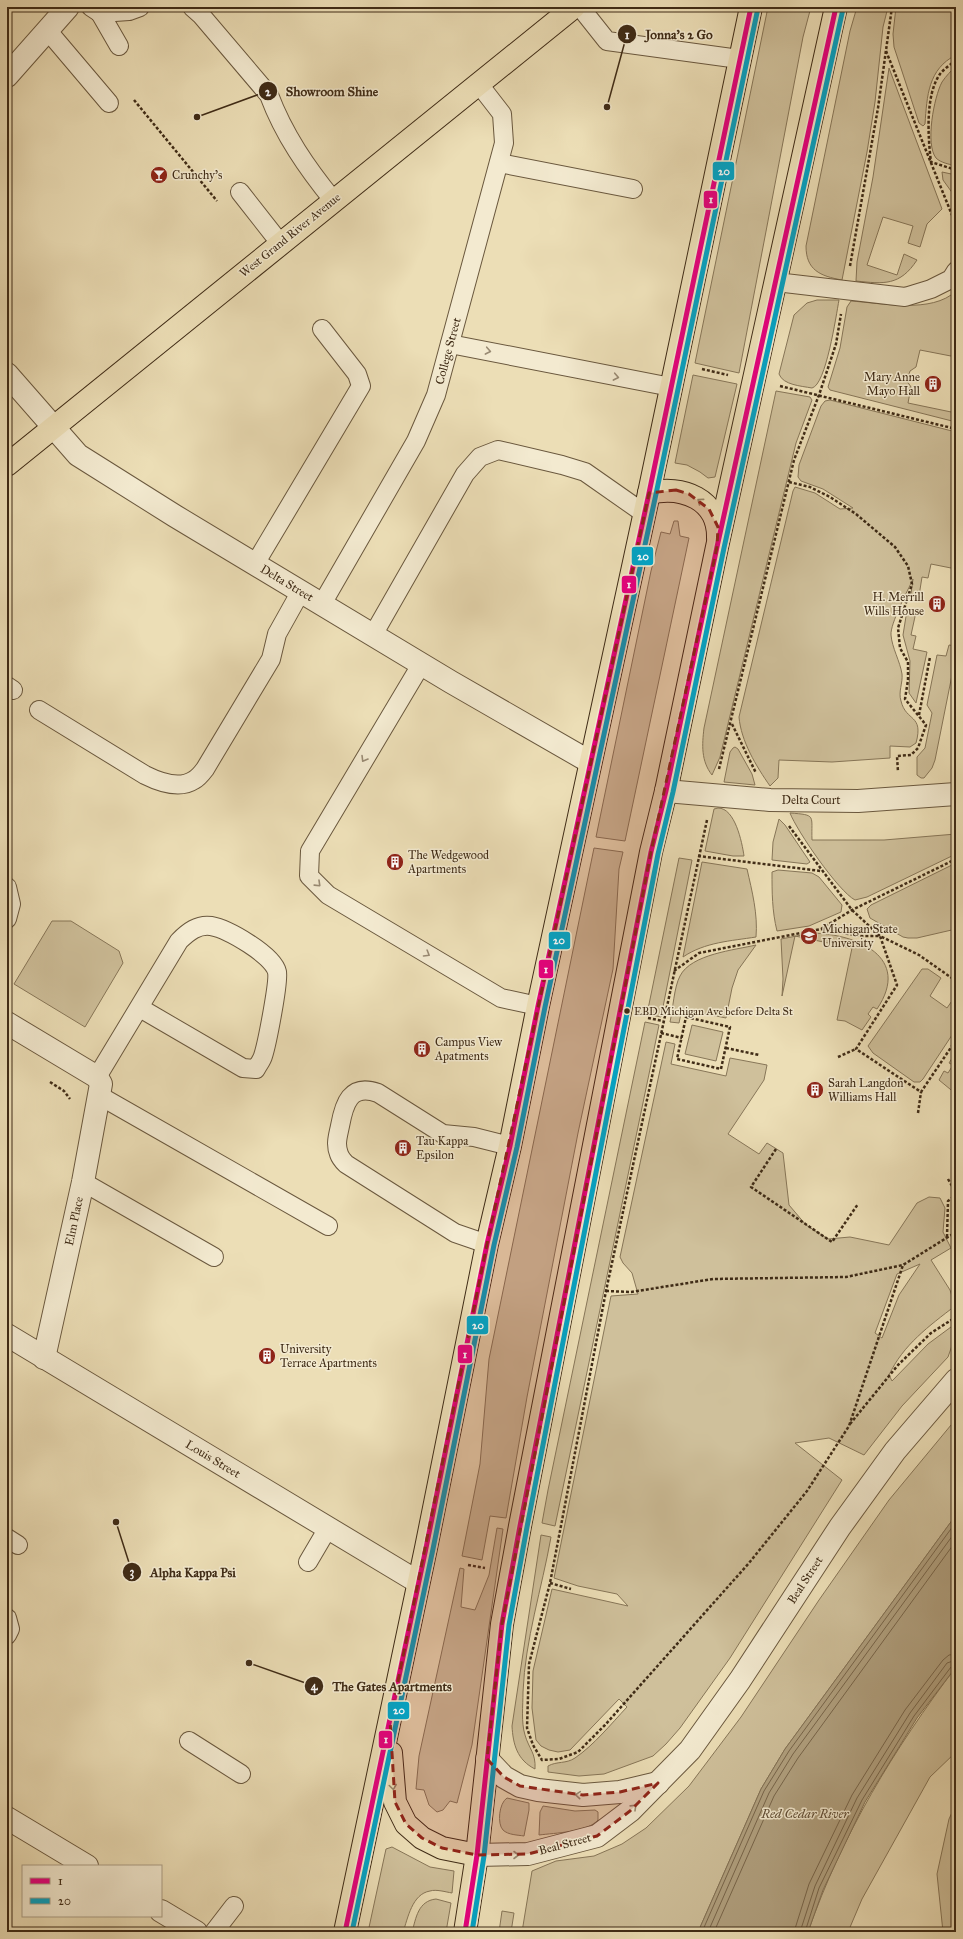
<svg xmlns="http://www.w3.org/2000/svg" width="963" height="1939" font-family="'IM FELL Great Primer',serif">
<rect width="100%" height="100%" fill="#ecdeb6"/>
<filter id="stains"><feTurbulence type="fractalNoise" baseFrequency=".005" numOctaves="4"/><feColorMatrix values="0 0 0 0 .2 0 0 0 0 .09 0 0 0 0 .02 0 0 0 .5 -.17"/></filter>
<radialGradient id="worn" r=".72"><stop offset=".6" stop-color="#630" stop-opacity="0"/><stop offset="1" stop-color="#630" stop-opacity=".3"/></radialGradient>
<!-- green -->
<g fill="#cfc09b" stroke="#877658" fill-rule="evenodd">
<path d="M 768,7 L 811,7 L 803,37 L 739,373 L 695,363 Z"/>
<path d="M 857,7 L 888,7 L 883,27 L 875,102 L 867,152 L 842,280 C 820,276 806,270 806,246 L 850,31 Z"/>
<path d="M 896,7 L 956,7 L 956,55 C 928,69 927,96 925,124 L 923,126 L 919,123 L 894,47 L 893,34 Z"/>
<path d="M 956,66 L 956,166 C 949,164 941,163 936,158 C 925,144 934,97 942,82 C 946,76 951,71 956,66 Z"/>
<path d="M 889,68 L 942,209 L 927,224 L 920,247 L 908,243 L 913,226 L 883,217 L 867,265 L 897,275 L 904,254 L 917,260 C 900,286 884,284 856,281 L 857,262 L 873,177 Z"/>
<path d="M 942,172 L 956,175 L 956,198 L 943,180 Z"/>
<path d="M 956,291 L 956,357 L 920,350 L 916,367 L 910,371 L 907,381 L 911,387 L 908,403 L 956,413 L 956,422 L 830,390 L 828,387 L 840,348 L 847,307 L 851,301 C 881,303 932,314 956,291 Z"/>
<path d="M 817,300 L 839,300 C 836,316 826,385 812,388 C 801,386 783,385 779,374 L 794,315 L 807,303 Z"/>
<path d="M 693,375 L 737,384 L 715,477 L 708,478 L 700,472 L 687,465 L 675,463 Z"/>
<path d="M 776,391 L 810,397 L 812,400 L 796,443 L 720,757 L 712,775 C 701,761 702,745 704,728 Z"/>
<path d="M 830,400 L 956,432 L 956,569 L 931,564 L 928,578 L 922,577 L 919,596 L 911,594 L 913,579 C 908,590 890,624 891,635 C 892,648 900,661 902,674 C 903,683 898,692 901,701 C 906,722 924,714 916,743 L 910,747 L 890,746 L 890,758 L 832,762 L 779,760 L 778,778 L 770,786 C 756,766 741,741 739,717 L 793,491 L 795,487 L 815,493 L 840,509 L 853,508 L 823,489 L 801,481 L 798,477 L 799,465 L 821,406 L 825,401 Z"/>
<path d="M 674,521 L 678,521 L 680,536 L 689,538 L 625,841 L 596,837 L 651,571 L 661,532 L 670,534 Z"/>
<path d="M 907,610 L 916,612 L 911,635 L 916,636 L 913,649 L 927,652 L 916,703 L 909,693 L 910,661 L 903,635 Z"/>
<path d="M 949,645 L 956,646 L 956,655 L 935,760 L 932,768 L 924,778 L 921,778 L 917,775 L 917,757 L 925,748 L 932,713 L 927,705 L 937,655 L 946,656 Z"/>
<path d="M 735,747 L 738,749 L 752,774 L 755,785 L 724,782 L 730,752 L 733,748 Z"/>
<path d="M 718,808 C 735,808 742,842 744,856 L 733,856 L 705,851 L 714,809 Z"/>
<path d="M 790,813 C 817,815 811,815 812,840 L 884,840 L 956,834 L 956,854 L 867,897 L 855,900 C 838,891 797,831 790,813 Z"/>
<path d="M 779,819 L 785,825 L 810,862 L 807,864 L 772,860 L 773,842 Z"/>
<path d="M 594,848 L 623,852 L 619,869 L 613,969 L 578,1133 L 527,1397 L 506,1518 L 490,1516 L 482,1560 L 462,1556 L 480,1464 L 489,1359 Z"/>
<path d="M 679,858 L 692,860 L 661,1017 L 647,1014 Z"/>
<path d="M 702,862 L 747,869 C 752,891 758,914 756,937 C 731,941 705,942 683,957 Z"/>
<path d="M 956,863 L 956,929 L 917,938 L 908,938 L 903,937 L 870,918 L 867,909 L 871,905 Z"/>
<path d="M 778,870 L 812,873 L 819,877 L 842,905 L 841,912 L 809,926 L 777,931 C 772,911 772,892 772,872 Z"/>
<path d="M 52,921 L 71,921 L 119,951 L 123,963 L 85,1027 L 14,984 Z"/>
<path d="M 812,933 C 857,934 912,957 877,1009 L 873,1007 L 868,1014 L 871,1017 L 862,1030 L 845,1021 L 837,1020 L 852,948 L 795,936 L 782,996 L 783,979 L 781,939 Z"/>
<path d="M 756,945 L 738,970 L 732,988 L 726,1018 L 682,1009 L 679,1023 L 670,1022 C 673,1009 674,987 680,976 C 691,954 735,950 756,945 Z"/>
<path d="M 922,969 L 928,969 L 941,978 L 930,996 L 947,1008 L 956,995 L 956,1029 L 923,1079 L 920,1082 L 914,1082 L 873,1053 L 868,1046 Z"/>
<path d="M 645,1022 L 659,1025 L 649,1074 L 555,1526 L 542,1523 L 548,1490 Z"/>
<path d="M 692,1025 L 723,1032 L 716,1061 L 685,1054 Z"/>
<path d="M 666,1042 L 675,1044 L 671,1064 L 726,1076 L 730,1058 L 767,1065 L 764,1080 L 728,1134 L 759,1154 L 767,1143 L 783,1153 L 789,1205 L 806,1225 L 828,1239 L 850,1237 L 889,1245 L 917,1203 L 929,1197 L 940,1198 L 945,1208 L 943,1232 L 951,1248 L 931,1260 L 950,1290 L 955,1306 C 929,1326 903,1345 889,1375 L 892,1381 L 928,1344 L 955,1324 L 955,1337 L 948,1357 L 902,1406 L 864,1455 L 829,1438 L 795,1443 L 842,1480 L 730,1658 L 680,1728 L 666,1744 L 653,1756 L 604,1774 L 579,1776 L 548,1772 L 548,1766 C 557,1761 566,1764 575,1758 C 594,1745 611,1724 627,1707 L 619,1699 L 570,1750 L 558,1752 L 549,1750 L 541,1746 L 536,1740 L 532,1708 L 533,1671 L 552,1589 L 628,1606 L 617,1594 L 578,1586 L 554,1578 L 611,1296 L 638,1294 L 632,1273 L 623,1263 L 620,1257 ZM 920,1264 L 899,1295 L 882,1338 L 875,1333 L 897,1274 Z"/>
<path d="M 956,1052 L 956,1094 L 939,1080 L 944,1071 L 948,1073 L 953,1065 L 949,1063 Z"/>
<path d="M 956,1419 L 956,1515 L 785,1749 L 761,1789 L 698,1932 L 522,1932 L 532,1871 L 556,1861 L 594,1856 L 622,1844 L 646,1828 L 689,1786 L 741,1717 L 819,1600 L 889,1500 Z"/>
<path d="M 497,1528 L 503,1529 L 472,1745 L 457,1803 L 450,1801 L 443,1810 L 437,1812 L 429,1805 L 424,1790 L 416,1789 L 419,1756 L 460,1568 L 464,1569 L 461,1607 L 475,1610 L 489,1575 Z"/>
<path d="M 541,1535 L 551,1537 C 542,1588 525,1640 523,1692 C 523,1706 521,1722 525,1735 C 529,1749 536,1753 535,1769 C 517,1760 513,1744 512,1726 Z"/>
<path d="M 956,1667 L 956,1752 L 930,1777 L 862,1899 L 848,1932 L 808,1932 C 842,1834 894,1749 956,1667 Z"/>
<path d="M 507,1798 L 529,1803 L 529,1810 L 524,1836 C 518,1835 508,1835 503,1830 C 497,1824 499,1803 507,1798 Z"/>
<path d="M 956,1804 L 956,1932 L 943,1932 L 937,1874 L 949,1819 Z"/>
<path d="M 543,1806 L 575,1811 L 595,1810 L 598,1812 L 598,1820 C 588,1832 555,1833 539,1835 L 540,1812 Z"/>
<path d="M 392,1847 L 430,1867 L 454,1871 L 452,1893 C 446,1892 436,1889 430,1891 C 412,1894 408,1918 403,1932 L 368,1932 L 386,1849 Z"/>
<path d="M 436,1899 L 451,1903 L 446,1932 L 412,1932 C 416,1918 418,1901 436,1899 Z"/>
<path d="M 502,1911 L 514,1913 L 511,1932 L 499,1932 Z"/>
</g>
<!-- water -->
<path fill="#b1a180" stroke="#837256" d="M 956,1515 L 956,1667 L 917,1718 L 865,1802 L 823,1890 L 808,1932 L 698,1932 L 761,1789 L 785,1749 Z"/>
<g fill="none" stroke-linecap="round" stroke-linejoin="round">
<!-- shore -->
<g stroke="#78664b" stroke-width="1">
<path d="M 702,1932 L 764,1791 L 789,1751 L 956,1522"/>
<path d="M 708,1932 L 769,1793 L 793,1754 L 956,1531"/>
<path d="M 714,1932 L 774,1796 L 798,1758 L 956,1541"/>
<path d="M 794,1932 L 809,1884 L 852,1795 L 905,1710 L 943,1660 L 949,1655 L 956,1654"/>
<path d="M 800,1932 L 815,1886 L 857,1798 L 910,1713 L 947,1663 L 956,1660"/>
<path d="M 805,1932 L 819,1888 L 862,1800 L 914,1716 L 951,1667 L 956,1665"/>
</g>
<defs>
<g id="lane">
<path d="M 91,7 L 100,13 L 129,11 L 140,7"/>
<path d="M 192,7 L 201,15 L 269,95 C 284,135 307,168 333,200"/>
<path d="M 580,7 L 607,41 L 739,59"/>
<path d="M 100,13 L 119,46"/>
<path d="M 48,31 L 109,103"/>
<path d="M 499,163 L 633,189"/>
<path d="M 240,192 L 280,243"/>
<path d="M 776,282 L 905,297 L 931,289 L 951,279 L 956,271"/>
<path d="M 450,344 L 671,387"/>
<path d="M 255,564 L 361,386 L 357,374 L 322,329"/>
<path d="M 322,604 L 416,441 L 436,395 L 504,143 L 502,114 L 478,83"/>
<path d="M 373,635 L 465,474 L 480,457 L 498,450 L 562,465 L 585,472 L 645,514"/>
<path d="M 422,663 L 310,851 L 309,876 L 328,895 L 501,998 L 538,1006"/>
<path d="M 7,686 L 13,690"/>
<path d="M 39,710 L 145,775 C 159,782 179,790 194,780 C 198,778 202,773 205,769 L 271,659 L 277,634 L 301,591"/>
<path d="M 7,887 L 11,904 L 7,919"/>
<path d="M 97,1077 L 179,941 C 188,932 198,924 211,926 C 228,929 273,955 277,972 C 279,982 267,1044 263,1056 C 262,1060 258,1065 256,1069 L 243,1068 L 140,1008"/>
<path d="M 100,1096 L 328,1226"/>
<path d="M 83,1182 L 214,1257"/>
<path d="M 487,1244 L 455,1233 L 346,1164 C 343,1161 340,1157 339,1154 C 335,1144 338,1136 340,1126 C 344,1104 350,1083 378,1093 L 443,1134 L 474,1137 L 510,1146"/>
<path d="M 7,1538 L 18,1545"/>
<path d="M 308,1562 L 328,1528"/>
<path d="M 7,1618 L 10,1629 L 7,1635"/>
<path d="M 189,1741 L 241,1774"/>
<path d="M 214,1932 L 234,1906"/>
</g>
<g id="street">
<path d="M 7,76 L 68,7"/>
<path d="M 7,374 L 78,455 L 175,516 L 451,682 L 590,762"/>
<path d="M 666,791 L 770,800 L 858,801 L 956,794"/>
<path d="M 7,1023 L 97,1077 L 101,1084 L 83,1182 L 44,1358"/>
<path d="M 7,1335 L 418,1582"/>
<path d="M 487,1759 L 504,1777 L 520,1786 L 538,1790 L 583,1795 L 620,1792 L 658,1783"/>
<path d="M 7,1818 L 87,1866"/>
<path d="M 477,1855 L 528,1854 L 597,1836 L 630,1811 L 690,1750 L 740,1680 L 840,1527 L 895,1451 L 956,1380"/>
<path d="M 161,1911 L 196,1932"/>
</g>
<g id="primary">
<path d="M 7,465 L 574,7"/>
<path d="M 649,493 C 682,485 719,499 718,538"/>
<path d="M 391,1753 L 395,1802 L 406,1824 L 422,1838 L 442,1848 L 477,1855"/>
<path d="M 345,1932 L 426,1548 L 487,1244 L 510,1146 L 538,1006 L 649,493 L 751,7"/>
<path d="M 465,1932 L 477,1855 L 502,1624 L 520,1526 L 651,852 L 666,791 L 717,547 L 836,7"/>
</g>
</defs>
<!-- lane casing -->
<use href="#lane" stroke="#6a583e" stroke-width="20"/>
<!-- street casing -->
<use href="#street" stroke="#6a583e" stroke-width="24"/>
<!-- primary casing -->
<use href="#primary" stroke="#3f2b16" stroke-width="24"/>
<!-- path -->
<g stroke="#3f2b16" stroke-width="2.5" stroke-dasharray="3 2" stroke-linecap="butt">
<path d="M 955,7 L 956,7"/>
<path d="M 886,51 L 956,225"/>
<path d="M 956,60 C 951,64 944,69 940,74 C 925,95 928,138 931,162 L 956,170"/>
<path d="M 134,100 L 217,201"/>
<path d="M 850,266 L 878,108 L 892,7"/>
<path d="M 702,369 L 728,375"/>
<path d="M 780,386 L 956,429"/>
<path d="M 789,482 L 810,487 L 830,497 L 856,514 L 895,547 L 908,566 L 912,584 L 898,628 L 900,648 L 908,662 L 908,680 L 905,699 L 926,725 L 918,748 L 911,755 L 897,756 L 898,772"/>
<path d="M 919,715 L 930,657"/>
<path d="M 732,724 L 756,773"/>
<path d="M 719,769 L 794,460 L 819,395 L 836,344 L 841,314"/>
<path d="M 707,820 L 606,1291 L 550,1583 L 529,1664 L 527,1728 L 533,1745 L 542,1760 L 559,1759 L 578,1752 L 605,1725 L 749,1563 L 807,1491 L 849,1426 L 903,1265"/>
<path d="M 789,826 L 852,910 L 880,936 L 919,955 L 956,981"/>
<path d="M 698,856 L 821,871"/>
<path d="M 821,929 L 860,936 L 880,936 L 897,985 L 856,1049 L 921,1092 L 956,1040"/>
<path d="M 674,971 L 699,953 L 821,929 L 852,910 L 956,859"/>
<path d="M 686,1017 L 730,1027 L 721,1069 L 677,1059 Z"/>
<path d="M 648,1018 L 663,1021"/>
<path d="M 661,1033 L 682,1038"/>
<path d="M 726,1048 L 759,1055"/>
<path d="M 838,1057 L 856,1049"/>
<path d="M 50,1082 L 64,1091 L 70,1099"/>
<path d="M 918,1113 L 921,1092"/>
<path d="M 776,1149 L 751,1187 L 832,1242 L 858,1204"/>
<path d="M 948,1179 L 956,1193"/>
<path d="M 947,1237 L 948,1201 L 956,1195"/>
<path d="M 606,1291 L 631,1292 L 713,1279 L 846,1277 L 903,1265 L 956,1232"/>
<path d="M 850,1424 L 898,1365 L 931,1333 L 956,1317"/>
<path d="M 468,1565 L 485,1568"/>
<path d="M 550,1583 L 571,1589"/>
</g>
<!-- lane -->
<use href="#lane" stroke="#f3ead0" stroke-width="18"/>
<!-- street -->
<use href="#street" stroke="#f3ead0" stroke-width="22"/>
<!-- primary -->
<use href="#primary" stroke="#ecdeb6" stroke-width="22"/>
<defs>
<g id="bus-1">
<path d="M 345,1932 L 426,1548 L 487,1244 L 510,1146 L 538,1006 L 649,493 L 751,7"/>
<path d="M 465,1932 L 477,1855 L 502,1624 L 520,1526 L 651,852 L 666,791 L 717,547 L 836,7"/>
</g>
<g id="bus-2">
<path d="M 352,1932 L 433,1549 L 494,1245 L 517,1147 L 545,1007 L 656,494 L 758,8"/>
<path d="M 472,1932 L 484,1856 L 509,1625 L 527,1527 L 658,854 L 673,792 L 724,548 L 843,9"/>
</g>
</defs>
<!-- bus-1 casing -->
<use href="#bus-1" stroke="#f3ead0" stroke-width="8"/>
<!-- bus-2 casing -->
<use href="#bus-2" stroke="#f3ead0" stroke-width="8"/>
<!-- bus-1 -->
<use href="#bus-1" stroke="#e5007d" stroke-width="5"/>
<!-- bus-2 -->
<use href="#bus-2" stroke="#03a3c5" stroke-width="5"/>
</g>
<!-- one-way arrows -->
<defs><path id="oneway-chevron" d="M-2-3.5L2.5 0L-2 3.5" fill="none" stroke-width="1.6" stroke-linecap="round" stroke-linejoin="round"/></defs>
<g stroke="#998a73">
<use href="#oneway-chevron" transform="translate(488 351) rotate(11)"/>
<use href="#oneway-chevron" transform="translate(616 377) rotate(11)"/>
<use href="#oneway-chevron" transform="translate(364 759) rotate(121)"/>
<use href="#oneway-chevron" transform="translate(318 884) rotate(44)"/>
<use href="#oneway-chevron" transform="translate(427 954) rotate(31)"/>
<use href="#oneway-chevron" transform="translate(578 1795) rotate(-175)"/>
<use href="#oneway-chevron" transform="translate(634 1807) rotate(-44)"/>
<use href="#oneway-chevron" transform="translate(516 1855)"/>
</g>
<g stroke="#968466">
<use href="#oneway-chevron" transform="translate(700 501) rotate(-143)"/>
<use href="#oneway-chevron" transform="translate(393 1787) rotate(82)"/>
</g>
<!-- marked area -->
<path fill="#8f2418" fill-opacity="0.2" stroke="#8f2418" stroke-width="3" stroke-dasharray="8 5" stroke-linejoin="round" d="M 676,490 L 689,494 L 709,509 L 718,527 L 717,547 L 651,852 L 502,1624 L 487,1759 L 504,1777 L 520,1786 L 583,1795 L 620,1792 L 658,1783 L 630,1811 L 597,1836 L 528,1854 L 477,1855 L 442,1848 L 422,1838 L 406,1824 L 395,1802 L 390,1720 L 487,1244 L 649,493 Z"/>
<!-- icons -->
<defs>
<symbol id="bar-disc" viewBox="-11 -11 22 22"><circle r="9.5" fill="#8f2418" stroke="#f3ead0"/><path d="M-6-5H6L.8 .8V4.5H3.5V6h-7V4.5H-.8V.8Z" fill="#fff"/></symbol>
<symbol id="building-disc" viewBox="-11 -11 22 22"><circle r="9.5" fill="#8f2418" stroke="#f3ead0"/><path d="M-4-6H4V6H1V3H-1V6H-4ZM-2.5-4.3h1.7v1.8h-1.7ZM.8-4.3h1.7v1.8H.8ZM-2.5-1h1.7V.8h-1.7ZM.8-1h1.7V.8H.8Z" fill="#fff"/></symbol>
<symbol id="university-disc" viewBox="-11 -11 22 22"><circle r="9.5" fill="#8f2418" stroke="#f3ead0"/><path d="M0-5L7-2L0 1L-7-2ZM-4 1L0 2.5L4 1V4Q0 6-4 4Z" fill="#fff"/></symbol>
</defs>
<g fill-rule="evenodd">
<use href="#bar-disc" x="149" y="165" width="20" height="20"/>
<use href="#building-disc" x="923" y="374" width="20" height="20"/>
<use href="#building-disc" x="927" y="594" width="20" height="20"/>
<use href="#building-disc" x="385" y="852" width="20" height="20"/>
<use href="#university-disc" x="799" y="926" width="20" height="20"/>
<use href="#building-disc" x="412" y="1039" width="20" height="20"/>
<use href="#building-disc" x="805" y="1080" width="20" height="20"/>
<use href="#building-disc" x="393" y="1138" width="20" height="20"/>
<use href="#building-disc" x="257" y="1346" width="20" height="20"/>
</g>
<!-- markers -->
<circle fill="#3f2b16" stroke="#f3ead0" stroke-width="1.5" cx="627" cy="1011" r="3.5"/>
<g text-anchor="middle" stroke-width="3" stroke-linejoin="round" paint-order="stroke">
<!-- bus labels -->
<g font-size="11" fill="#3f2b16" stroke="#f3ead0" text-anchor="start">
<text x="634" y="1015">EBD Michigan Ave before Delta St</text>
</g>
<!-- poi labels -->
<g font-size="12" fill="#3f2b16" stroke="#f3ead0" text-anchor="start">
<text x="172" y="179">Crunchy's</text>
<text x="920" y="381" text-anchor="end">Mary Anne<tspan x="920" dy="14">Mayo Hall</tspan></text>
<text x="924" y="601" text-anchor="end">H. Merrill<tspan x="924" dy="14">Wills House</tspan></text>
<text x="408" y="859">The Wedgewood<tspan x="408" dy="14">Apartments</tspan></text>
<text x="822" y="933">Michigan State<tspan x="822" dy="14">University</tspan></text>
<text x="435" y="1046">Campus View<tspan x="435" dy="14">Apatments</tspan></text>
<text x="828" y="1087">Sarah Langdon<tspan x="828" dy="14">Williams Hall</tspan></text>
<text x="416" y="1145">Tau Kappa<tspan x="416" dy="14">Epsilon</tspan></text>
<text x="280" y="1353">University<tspan x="280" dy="14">Terrace Apartments</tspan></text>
</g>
<!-- street labels -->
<g font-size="12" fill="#3f2b16" stroke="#f3ead0">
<text transform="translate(290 235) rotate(-39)" y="4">West Grand River Avenue</text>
<text transform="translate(448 351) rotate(-75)" y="4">College Street</text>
<text transform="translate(287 583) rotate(31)" y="4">Delta Street</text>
<text x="811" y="804">Delta Court</text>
<text transform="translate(74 1221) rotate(-78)" y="4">Elm Place</text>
<text transform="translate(213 1459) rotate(31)" y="4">Louis Street</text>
<text transform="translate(805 1580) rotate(-57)" y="4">Beal Street</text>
<text transform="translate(565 1844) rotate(-15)" y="4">Beal Street</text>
</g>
<!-- water labels -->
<g font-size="13" font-style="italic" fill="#614e36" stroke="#f3ead0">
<text x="805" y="1818">Red Cedar River</text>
</g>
</g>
<!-- callouts -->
<path fill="none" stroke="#3f2b16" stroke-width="1.5" d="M607 107L627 34M197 117L268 91M116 1522L132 1572M249 1663L314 1686"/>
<g fill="#3f2b16" stroke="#f3ead0" stroke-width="1.5">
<circle cx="607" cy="107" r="4"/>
<circle cx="197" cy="117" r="4"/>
<circle cx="116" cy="1522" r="4"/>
<circle cx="249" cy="1663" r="4"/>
<circle cx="627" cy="34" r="10"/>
<circle cx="268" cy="91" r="10"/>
<circle cx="132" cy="1572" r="10"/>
<circle cx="314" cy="1686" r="10"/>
</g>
<g font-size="12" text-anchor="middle" font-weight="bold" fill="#fff">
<text x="627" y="39">1</text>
<text x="268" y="96">2</text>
<text x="132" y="1576">3</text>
<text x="314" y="1690">4</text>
</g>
<g font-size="13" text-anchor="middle" font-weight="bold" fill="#3f2b16" stroke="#f3ead0" stroke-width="3" stroke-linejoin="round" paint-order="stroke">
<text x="679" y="39">Jonna's 2 Go</text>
<text x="332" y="96">Showroom Shine</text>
<text x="193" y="1577">Alpha Kappa Psi</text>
<text x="392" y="1691">The Gates Apartments</text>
</g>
<g stroke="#f3ead0" stroke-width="1.5">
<rect x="712" y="161" width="23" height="20" rx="4" fill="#03a3c5"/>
<rect x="703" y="190" width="15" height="19" rx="4" fill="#e5007d"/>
<rect x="631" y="546" width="23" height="20" rx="4" fill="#03a3c5"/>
<rect x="621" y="575" width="16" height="19" rx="4" fill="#e5007d"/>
<rect x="548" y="931" width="23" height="19" rx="4" fill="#03a3c5"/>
<rect x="538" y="959" width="16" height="20" rx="4" fill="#e5007d"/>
<rect x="466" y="1315" width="23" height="20" rx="4" fill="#03a3c5"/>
<rect x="457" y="1344" width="16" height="20" rx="4" fill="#e5007d"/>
<rect x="387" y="1701" width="23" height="19" rx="4" fill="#03a3c5"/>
<rect x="378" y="1730" width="15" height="19" rx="4" fill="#e5007d"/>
</g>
<g font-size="11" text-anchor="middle" font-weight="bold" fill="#fff">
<text x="724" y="175">20</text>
<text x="711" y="203">1</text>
<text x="643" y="560">20</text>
<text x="629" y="588">1</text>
<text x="559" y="944">20</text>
<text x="546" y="973">1</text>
<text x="478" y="1329">20</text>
<text x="465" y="1358">1</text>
<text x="399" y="1714">20</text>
<text x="386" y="1743">1</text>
</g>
<!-- margin -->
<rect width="963" height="1939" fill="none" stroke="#ecdeb6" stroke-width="24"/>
<rect x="8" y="8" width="947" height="1923" fill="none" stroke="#3f2b16" stroke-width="2"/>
<rect x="12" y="12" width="939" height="1915" fill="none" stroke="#3f2b16"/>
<!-- legend -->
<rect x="22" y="1865" width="140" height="52" fill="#f3ead0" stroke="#ab9e86"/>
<rect x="30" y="1878" width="20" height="6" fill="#e5007d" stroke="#ab9e86"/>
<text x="58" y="1885" font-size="12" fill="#3f2b16">1</text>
<rect x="30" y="1898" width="20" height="6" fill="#03a3c5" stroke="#ab9e86"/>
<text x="58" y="1905" font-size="12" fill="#3f2b16">20</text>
<rect width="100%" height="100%" filter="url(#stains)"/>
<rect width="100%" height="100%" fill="url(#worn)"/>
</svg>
